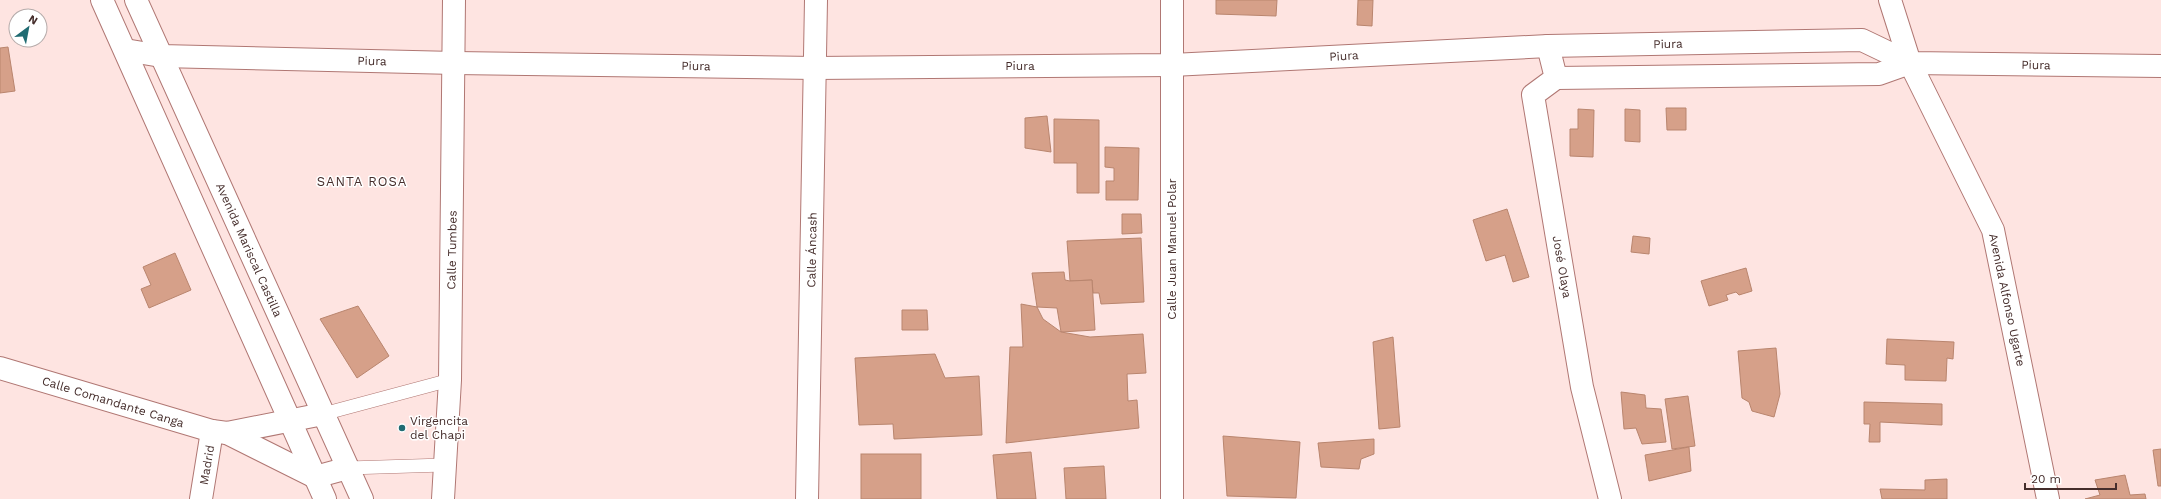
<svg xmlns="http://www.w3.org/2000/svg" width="2161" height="499" font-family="'Work Sans',sans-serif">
<rect width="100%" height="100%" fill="#fee4e1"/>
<!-- building -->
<g fill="#d6a089" stroke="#b9856e">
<path d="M 1216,0 L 1277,0 L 1276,16 L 1216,14 Z"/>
<path d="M 1358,0 L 1373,0 L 1372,26 L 1357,25 Z"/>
<path d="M 8,47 L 15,91 L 0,93 L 0,48 Z"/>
<path d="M 1666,108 L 1686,108 L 1686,130 L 1667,130 Z"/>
<path d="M 1578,109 L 1594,110 L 1593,157 L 1570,156 L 1570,129 L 1578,129 Z"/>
<path d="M 1625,109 L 1640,110 L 1640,142 L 1625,141 Z"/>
<path d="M 1047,116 L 1051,152 L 1025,148 L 1025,118 Z"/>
<path d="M 1054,119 L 1099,120 L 1099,193 L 1077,193 L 1077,163 L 1054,163 Z"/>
<path d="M 1105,147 L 1139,148 L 1138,200 L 1106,200 L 1106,181 L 1114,181 L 1114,168 L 1105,167 Z"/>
<path d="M 1507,209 L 1529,277 L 1513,282 L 1505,255 L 1486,261 L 1473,220 Z"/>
<path d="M 1122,214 L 1141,214 L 1142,233 L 1122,234 Z"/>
<path d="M 1633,236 L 1650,238 L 1649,254 L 1631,252 Z"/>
<path d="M 1141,238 L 1144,302 L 1101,304 L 1099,293 L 1093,293 L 1092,280 L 1070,281 L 1067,241 Z"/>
<path d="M 175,253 L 191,290 L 149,308 L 141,289 L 151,285 L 143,267 Z"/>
<path d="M 1746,268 L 1752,291 L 1739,295 L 1736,292 L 1726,295 L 1728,300 L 1709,306 L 1701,281 Z"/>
<path d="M 1064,272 L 1065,280 L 1070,281 L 1092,280 L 1095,330 L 1061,332 L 1057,308 L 1037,307 L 1032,273 Z"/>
<path d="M 1021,304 L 1037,307 L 1043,319 L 1061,332 L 1090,337 L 1143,334 L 1146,373 L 1127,374 L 1128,401 L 1137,400 L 1139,428 L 1006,443 L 1010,347 L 1023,347 Z"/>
<path d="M 358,306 L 389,356 L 357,378 L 320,319 Z"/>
<path d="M 902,310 L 927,310 L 928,330 L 902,330 Z"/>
<path d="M 1393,337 L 1400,427 L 1379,429 L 1373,342 Z"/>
<path d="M 1887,339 L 1954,342 L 1953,359 L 1947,358 L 1946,381 L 1905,380 L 1905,365 L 1886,364 Z"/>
<path d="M 1776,348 L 1780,394 L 1774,417 L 1752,411 L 1749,402 L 1742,398 L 1738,351 Z"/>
<path d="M 935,354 L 945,378 L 979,376 L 982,435 L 894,439 L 893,424 L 859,425 L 855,358 Z"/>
<path d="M 1621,392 L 1645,395 L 1646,408 L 1661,409 L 1666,442 L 1642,444 L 1636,428 L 1624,429 Z"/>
<path d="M 1688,396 L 1695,446 L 1672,449 L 1665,399 Z"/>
<path d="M 1864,402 L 1942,404 L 1942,425 L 1880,422 L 1880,442 L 1869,442 L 1870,424 L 1864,424 Z"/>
<path d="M 1223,436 L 1300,442 L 1296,498 L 1227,496 Z"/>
<path d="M 1374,439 L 1374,454 L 1361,459 L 1359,469 L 1321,467 L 1318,443 Z"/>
<path d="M 1689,447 L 1691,471 L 1649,481 L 1645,455 Z"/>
<path d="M 2161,449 L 2161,486 L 2158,486 L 2153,450 Z"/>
<path d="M 1031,452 L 1036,499 L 997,499 L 993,455 Z"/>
<rect x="861" y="454" width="60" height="45"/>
<path d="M 1104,466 L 1106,499 L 1066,499 L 1064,468 Z"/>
<path d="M 2125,475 L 2130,495 L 2145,494 L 2146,499 L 2085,499 L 2100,495 L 2095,480 Z"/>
<path d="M 1947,479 L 1947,499 L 1882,499 L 1880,489 L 1925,490 L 1925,480 Z"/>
</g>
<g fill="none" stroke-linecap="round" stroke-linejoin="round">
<defs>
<g id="lane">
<path d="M 323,414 L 450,380"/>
<path d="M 348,468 L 444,465"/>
</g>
<g id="street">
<path d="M 1548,46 L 1556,78 L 1533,95 L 1582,387 L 1610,499"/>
<path d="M 125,50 L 161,56 L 455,63 L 815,68 L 1172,65 L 1548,46 L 1862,40 L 1910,63 L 2161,66"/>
<path d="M 1556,78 L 1879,74 L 1910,63"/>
<path d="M 0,368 L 212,431 L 227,433 L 323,414"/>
<path d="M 227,433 L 315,477 L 348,468"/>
<path d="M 201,499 L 212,431"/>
<path d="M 443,499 L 450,380 L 454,0"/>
<path d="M 807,499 L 816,0"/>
</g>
<g id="secondary">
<path d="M 102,0 L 325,499"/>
<path d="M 136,0 L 362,499"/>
<path d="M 1172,0 L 1172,499"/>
<path d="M 1890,0 L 1910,63 L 1993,230 L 2048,499"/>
</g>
</defs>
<!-- lane casing -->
<use href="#lane" stroke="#b07773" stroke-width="14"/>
<!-- street casing -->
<use href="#street" stroke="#b07773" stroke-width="24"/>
<!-- secondary casing -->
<use href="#secondary" stroke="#b07773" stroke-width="24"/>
<!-- lane -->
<use href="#lane" stroke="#fff" stroke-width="13"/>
<!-- street -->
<use href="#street" stroke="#fff" stroke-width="22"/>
<!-- secondary -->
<use href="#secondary" stroke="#fff" stroke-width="22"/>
</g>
<!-- markers -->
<circle fill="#206b72" stroke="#fff" stroke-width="1.5" cx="402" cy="428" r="4"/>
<g text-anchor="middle" stroke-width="3" stroke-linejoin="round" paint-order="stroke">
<!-- street labels -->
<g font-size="12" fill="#452d2b" stroke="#fff">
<text transform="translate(1668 44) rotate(-1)" y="4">Piura</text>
<text transform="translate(1344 56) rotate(-3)" y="4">Piura</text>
<text transform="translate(372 61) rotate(1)" y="4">Piura</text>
<text transform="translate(2036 65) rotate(1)" y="4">Piura</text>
<text transform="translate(696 66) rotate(1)" y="4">Piura</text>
<text x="1020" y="70">Piura</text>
<text transform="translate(1172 249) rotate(-90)" y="4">Calle Juan Manuel Polar</text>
<text transform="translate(249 250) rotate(66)" y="4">Avenida Mariscal Castilla</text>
<text transform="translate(452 250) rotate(-89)" y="4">Calle Tumbes</text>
<text transform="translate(812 250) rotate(-89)" y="4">Calle Áncash</text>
<text transform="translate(1562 267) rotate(80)" y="4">José Olaya</text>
<text transform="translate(2007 300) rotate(78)" y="4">Avenida Alfonso Ugarte</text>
<text transform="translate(113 402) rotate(17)" y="4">Calle Comandante Canga</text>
<text transform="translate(207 465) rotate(-80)" y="4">Madrid</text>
</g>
<!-- poi labels -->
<g font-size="12" fill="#452d2b" stroke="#fff" text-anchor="start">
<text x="410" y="425">Virgencita<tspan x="410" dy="14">del Chapi</tspan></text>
</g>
<!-- neighbourhood labels -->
<g font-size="13" letter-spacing="1" fill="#452d2b" stroke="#fff">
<text x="362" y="186">SANTA ROSA</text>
</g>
</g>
<!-- north arrow -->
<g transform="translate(28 28) rotate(32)"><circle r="19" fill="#ffffff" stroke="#b5abaa"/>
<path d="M0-3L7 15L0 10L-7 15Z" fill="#206b72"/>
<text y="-6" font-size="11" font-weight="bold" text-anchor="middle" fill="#452d2b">N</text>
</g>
<!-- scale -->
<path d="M2025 483v6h91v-6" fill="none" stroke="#452d2b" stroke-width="2"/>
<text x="2031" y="483" font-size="12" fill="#452d2b" stroke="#ffffff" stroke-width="3" paint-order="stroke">20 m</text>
</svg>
